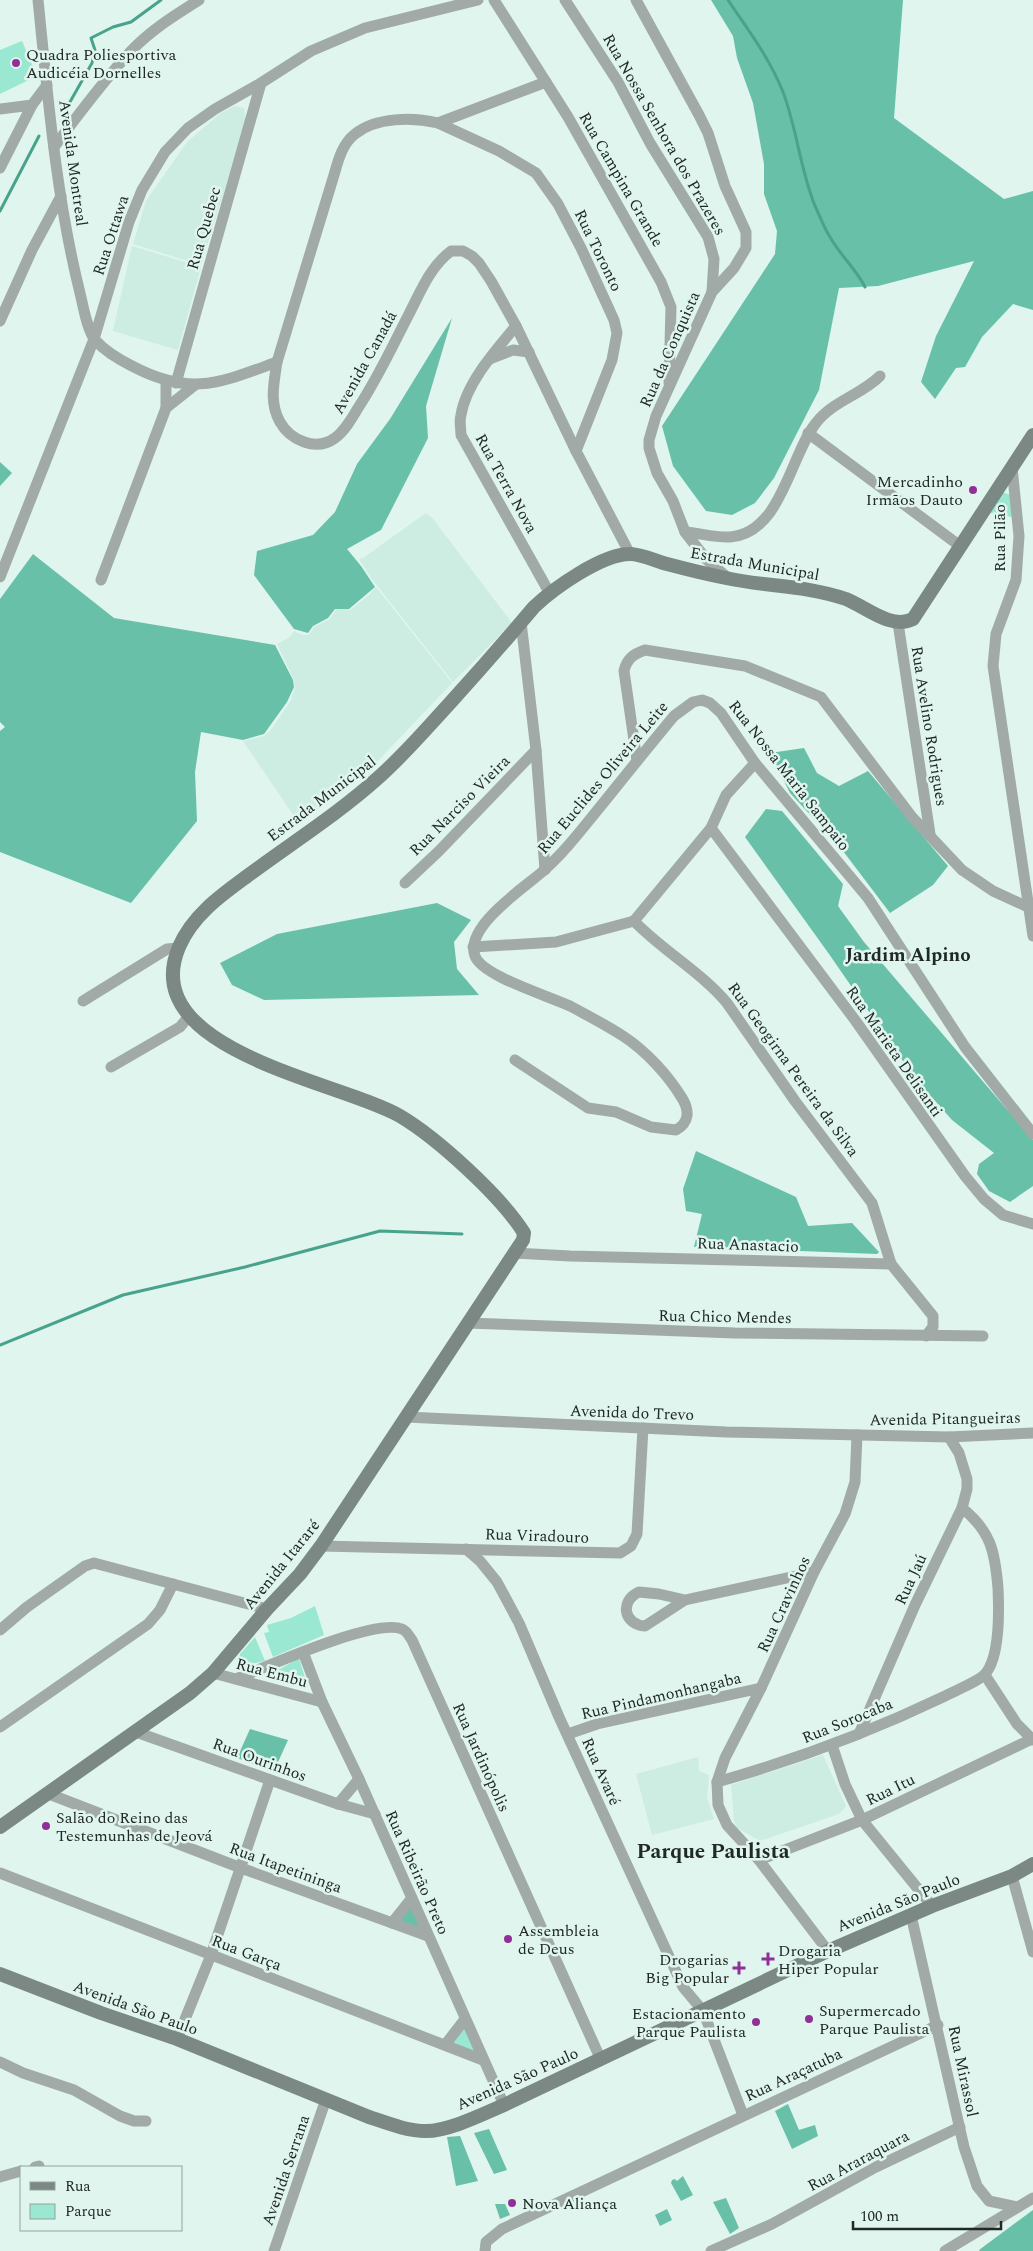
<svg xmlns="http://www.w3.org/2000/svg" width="1033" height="2251" font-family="Spectral,serif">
<rect width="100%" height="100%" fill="#dff5ee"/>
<!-- built -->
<g fill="#cdece2">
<path d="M 235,106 L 244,108 L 246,121 L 201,265 L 133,244 L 146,201 L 187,142 L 221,113 Z"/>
<path d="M 132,246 L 201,267 L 178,350 L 113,331 Z"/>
<path d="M 426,513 L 433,519 L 512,623 L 453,682 L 371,578 L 359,559 L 363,558 Z"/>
<path d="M 376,587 L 452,683 L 372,767 L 298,822 L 243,741 L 264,736 L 270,731 L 290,702 L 295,687 L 294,680 L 277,644 L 290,637 L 294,631 L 302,635 L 309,635 L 314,627 L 330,619 L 336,610 L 341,608 L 350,610 L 368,596 Z"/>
<path d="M 823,1755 L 846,1806 L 839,1814 L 760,1841 L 737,1828 L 734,1821 L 731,1785 Z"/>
<path d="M 698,1757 L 699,1771 L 709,1775 L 707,1798 L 714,1819 L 652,1835 L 636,1774 Z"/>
</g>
<!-- green -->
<g fill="#9ae7d2">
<path d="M 22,41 L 37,76 L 0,94 L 0,50 Z"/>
<path d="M 1002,492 L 1011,495 L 1012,517 L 990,513 Z"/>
<path d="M 315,1606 L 324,1635 L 273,1657 L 264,1633 L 269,1632 L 267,1625 L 291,1618 Z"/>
<path d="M 255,1637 L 265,1661 L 241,1666 L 239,1663 L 240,1654 Z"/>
<path d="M 299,1658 L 308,1688 L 268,1676 Z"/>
<path d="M 465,2022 L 477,2055 L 447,2044 Z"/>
</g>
<!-- forest -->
<g fill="#68c0a9">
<path d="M 711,0 L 903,0 L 894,118 L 1004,199 L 1033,191 L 1033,310 L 1013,304 L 982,337 L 965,367 L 956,368 L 935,399 L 921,382 L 936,336 L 974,261 L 878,286 L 839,288 L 819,390 L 774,478 L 755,503 L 732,515 L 706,511 L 673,466 L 662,426 L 775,254 L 777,231 L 764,194 L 764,164 L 753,103 L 737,58 L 733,36 Z"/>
<path d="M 452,318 L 426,406 L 428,438 L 381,530 L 347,549 L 361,566 L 375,587 L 349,609 L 335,609 L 328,618 L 313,626 L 308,633 L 294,629 L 254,575 L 257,551 L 313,535 L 335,512 L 357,464 L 390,419 Z"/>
<path d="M 0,462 L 12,473 L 0,486 Z"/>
<path d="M 33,554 L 114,618 L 275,645 L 293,680 L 294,687 L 287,702 L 264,734 L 243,740 L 201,732 L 195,772 L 197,821 L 131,903 L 0,852 L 0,731 L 5,727 L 0,722 L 0,599 Z"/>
<path d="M 804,748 L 817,773 L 839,786 L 868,771 L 948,866 L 933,885 L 890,913 L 840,847 L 790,793 L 770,753 Z"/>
<path d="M 766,809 L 782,811 L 843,884 L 838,906 L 864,942 L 1033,1140 L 1033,1186 L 1010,1202 L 989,1191 L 977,1174 L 979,1164 L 994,1153 L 952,1120 L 914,1077 L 829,954 L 745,837 Z"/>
<path d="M 437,903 L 471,920 L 454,942 L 457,969 L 479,995 L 264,1000 L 232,985 L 220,963 L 277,934 Z"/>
<path d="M 696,1151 L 796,1197 L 808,1226 L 852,1223 L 879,1252 L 877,1254 L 694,1247 L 702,1214 L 686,1211 L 683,1189 Z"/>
<path d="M 250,1729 L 288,1740 L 274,1771 L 237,1758 Z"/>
<path d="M 412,1902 L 424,1932 L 394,1922 Z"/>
<path d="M 788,2104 L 799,2130 L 815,2125 L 818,2136 L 792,2149 L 775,2111 Z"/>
<path d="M 489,2129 L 507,2170 L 494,2174 L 474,2133 Z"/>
<path d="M 460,2136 L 478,2181 L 456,2186 L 447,2137 Z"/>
<path d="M 683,2176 L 693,2195 L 681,2201 L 671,2183 L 672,2180 L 675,2179 L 677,2181 Z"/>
<path d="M 726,2198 L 739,2228 L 730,2234 L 713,2202 Z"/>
<path d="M 495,2204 L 505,2204 L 510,2215 L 500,2219 Z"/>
<path d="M 667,2209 L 672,2220 L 660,2226 L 655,2215 Z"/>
<path d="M 1033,2210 L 1033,2251 L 980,2251 L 979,2250 Z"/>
</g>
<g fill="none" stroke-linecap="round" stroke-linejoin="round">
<!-- stream -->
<g stroke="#48a28c" stroke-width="3">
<path d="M 728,0 C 748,30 769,57 783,92 C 797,129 800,169 815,206 C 820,216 824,228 830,237 C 840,255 856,269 865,287"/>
<path d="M 66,109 L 92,63 L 95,50 L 91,38 L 113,27 L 131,22 L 161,0"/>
<path d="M 0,211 L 39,136"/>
<path d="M 0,1345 L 123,1295 L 245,1267 L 380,1231 L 462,1234"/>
</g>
<!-- minor -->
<g stroke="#a1aaa7" stroke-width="11">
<path d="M 38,0 C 48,98 56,197 80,293 C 83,305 87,330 95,340 C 104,350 120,360 132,366 C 191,397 219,383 277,362"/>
<path d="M 494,0 L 568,117 L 661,282 L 671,307 L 669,383"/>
<path d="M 565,0 L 618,82 L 650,143 L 708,237 L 714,259 L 712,292"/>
<path d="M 636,0 L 699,115 L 708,133 L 725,186 L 746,232 L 746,248 L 734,268 L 712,292 L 656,416 L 649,440 L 649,448 L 657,473 L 673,501 L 685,532 L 706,559 L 729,579"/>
<path d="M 546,82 L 438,123 C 413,117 376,117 355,134 C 342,144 338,161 334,175 L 277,362 C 274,382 269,403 280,422 C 290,440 316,452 335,438 C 345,431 352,418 358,408 C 378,378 393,345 409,314 C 421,291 430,267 451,251 L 463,251 L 472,256 L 479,263 L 491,281 L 516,326 L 576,451 L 630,554"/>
<path d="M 0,109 L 32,105 L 47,85"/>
<path d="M 438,123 L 499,151 L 536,173 L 558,204 L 581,248 L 614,320 L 617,333 L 612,360 L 576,451"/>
<path d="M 54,147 C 79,114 103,81 131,51 C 151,30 175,15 199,0"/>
<path d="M 0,168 L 32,105"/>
<path d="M 0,321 L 32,250 L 61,196"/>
<path d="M 516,326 C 496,350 466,383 461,415 C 459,421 461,428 461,435 L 549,592"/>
<path d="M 490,359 L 513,350 L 529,352"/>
<path d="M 176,383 L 261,83"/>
<path d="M 166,408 L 166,380"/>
<path d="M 808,433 L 960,546"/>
<path d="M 1012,467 L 1019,536 L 1016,580 L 996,634 L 993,666 L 1033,936"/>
<path d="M 685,532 C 699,533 716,538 730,537 C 782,533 790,455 816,423 C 833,401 861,395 880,376"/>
<path d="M 0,577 L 94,339 L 129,222 L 142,190 L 165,152 L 188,128 L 215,109 L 261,83 L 311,51 L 365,28 L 478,0"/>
<path d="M 101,580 L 166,408 L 195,385"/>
<path d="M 521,622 L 536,750 L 545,870"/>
<path d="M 898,623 L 930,834"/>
<path d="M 637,761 L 624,671 C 627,658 634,654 645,650 L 745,666 L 821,697 L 912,817 L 962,870 L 993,891 L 1028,907"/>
<path d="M 711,828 L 855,1020 L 965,1176 L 984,1199 L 1003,1215 L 1033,1224"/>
<path d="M 405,883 L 439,851 L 536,750"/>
<path d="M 634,921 C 663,951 700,971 727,1003 L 795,1101 L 872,1203 L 891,1264"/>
<path d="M 634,921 L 711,828 L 726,795 L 755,763"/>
<path d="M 473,947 L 556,942 L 634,921"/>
<path d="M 83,1001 L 167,949 L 178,948"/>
<path d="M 515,1060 L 588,1108 L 616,1112 L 651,1127 L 676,1130 C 689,1123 690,1111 682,1098 C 668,1075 646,1051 623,1036 C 606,1025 587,1015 570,1006 C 549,996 482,976 475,956 C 464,927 524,888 542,872 C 564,853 582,829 600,807 C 625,776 649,746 674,716 L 693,702 L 702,700 L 710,703 L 721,713 L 755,763 L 868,898 L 965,1047 L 1033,1134"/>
<path d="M 111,1067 L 180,1027 L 189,1016"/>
<path d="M 514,1253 L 570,1256 L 891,1264 L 933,1316 L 933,1327 L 926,1336"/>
<path d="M 467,1323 L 735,1333 L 983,1336"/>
<path d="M 406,1417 L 726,1432 L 949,1437 L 1033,1433"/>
<path d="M 321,1546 L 620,1553 L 631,1546 L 637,1534 L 643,1428"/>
<path d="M 466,1549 L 480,1561 L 497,1582 L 519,1623 L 559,1717 L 683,1987 L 703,2011 L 743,2115"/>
<path d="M 685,1600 L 659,1594 L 639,1592 C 619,1601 624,1625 645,1626 L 685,1600 L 814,1572"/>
<path d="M 0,1630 L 27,1607 L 85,1566 L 94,1563 L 267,1609"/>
<path d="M 303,1652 L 322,1702 L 359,1779 L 504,2105"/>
<path d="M 213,1673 L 322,1702"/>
<path d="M 985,1675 L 1017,1724 L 1033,1740"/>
<path d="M 236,1679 C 266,1667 374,1618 402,1629 C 407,1631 409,1636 412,1640 L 601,2060"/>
<path d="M 0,1727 L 148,1624 L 160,1610 L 173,1584"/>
<path d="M 136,1732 L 338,1804 L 375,1814"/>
<path d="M 568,1734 L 597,1724 L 761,1688"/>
<path d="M 859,1734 L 915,1605 L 962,1508 L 967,1489 L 967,1479 L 959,1453 L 949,1437"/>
<path d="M 832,1745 L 845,1784 L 862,1820 L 932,1906"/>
<path d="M 717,1782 C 795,1760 870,1732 943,1697 C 954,1691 980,1681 986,1673 C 1000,1655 999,1609 998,1588 C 995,1552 991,1531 962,1508"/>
<path d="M 49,1794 L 241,1868 L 428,1936"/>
<path d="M 338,1804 L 359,1779"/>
<path d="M 759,1860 L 862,1820 L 1032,1739"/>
<path d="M 0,1873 L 483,2060"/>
<path d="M 1012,1876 L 1033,1952"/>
<path d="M 911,1915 L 964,2147 L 977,2186 L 989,2201 L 1018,2207"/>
<path d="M 392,1923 L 412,1898"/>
<path d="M 828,1951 L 759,1860 L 727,1825 L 718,1805 L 717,1782 L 725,1758 L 761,1688 L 814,1572 L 845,1514 L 855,1482 L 857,1435"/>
<path d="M 177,2039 L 211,1955 L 270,1780"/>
<path d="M 445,2045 L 465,2019"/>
<path d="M 0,2062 L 23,2073 L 74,2090 L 120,2116 L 134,2121 L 146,2121"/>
<path d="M 35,2167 L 39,2166"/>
<path d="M 0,2177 L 21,2171"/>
<path d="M 274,2251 L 326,2099"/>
<path d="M 485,2251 L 486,2242 L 502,2229 L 938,2025"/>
<path d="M 711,2251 L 772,2224 L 876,2167 L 960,2127"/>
<path d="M 945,2251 L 1033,2198"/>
</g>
<!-- secondary -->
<g stroke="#7b8884" stroke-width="14">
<path d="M 0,1827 L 190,1693 L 213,1673 L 267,1609 L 300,1574 L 321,1546 L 523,1240 L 524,1233 C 501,1196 437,1138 400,1116 C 342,1082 135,1051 179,947 C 192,916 220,896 246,877 C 290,844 338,814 379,777 C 405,754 427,728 450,703 C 479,671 507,639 534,607 C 554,588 602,554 630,554 C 641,554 656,561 667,564 C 686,569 706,574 726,578 C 767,587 805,585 846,599 C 866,607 891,630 913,619 L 1033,435"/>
<path d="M 0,1974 L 101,2013 L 177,2039 L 369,2117 C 387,2123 407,2131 426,2131 C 449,2131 483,2114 504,2105 L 828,1951 L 932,1906 L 1012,1876 L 1033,1864"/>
</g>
</g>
<!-- markers -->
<g fill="#902f98" stroke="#dff5ee" stroke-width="2">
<circle cx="16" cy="63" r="5"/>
<circle cx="973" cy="490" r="5"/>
<circle cx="46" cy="1826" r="5"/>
<circle cx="508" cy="1939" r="5"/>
<path d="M765.5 1951.5h5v5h5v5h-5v5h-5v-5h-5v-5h5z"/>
<path d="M736.5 1960.5h5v5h5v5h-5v5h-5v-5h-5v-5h5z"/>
<circle cx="809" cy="2019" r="5"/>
<circle cx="756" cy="2022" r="5"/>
<circle cx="512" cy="2203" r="5"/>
</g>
<g text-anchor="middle" stroke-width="5" stroke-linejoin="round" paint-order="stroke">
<!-- poi labels -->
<g font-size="16" fill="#212927" stroke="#dff5ee" text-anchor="start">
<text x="26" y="60">Quadra Poliesportiva<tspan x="26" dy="18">Audicéia Dornelles</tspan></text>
<text x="963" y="487" text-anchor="end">Mercadinho<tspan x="963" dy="18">Irmãos Dauto</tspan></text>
<text x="56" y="1823">Salão do Reino das<tspan x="56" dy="18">Testemunhas de Jeová</tspan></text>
<text x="518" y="1936">Assembleia<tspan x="518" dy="18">de Deus</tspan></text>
<text x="778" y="1956">Drogaria<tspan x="778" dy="18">Hiper Popular</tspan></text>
<text x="729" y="1965" text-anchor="end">Drogarias<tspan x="729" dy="18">Big Popular</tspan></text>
<text x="819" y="2016">Supermercado<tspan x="819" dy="18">Parque Paulista</tspan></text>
<text x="746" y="2019" text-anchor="end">Estacionamento<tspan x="746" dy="18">Parque Paulista</tspan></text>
<text x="522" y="2209">Nova Aliança</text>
</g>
<!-- street labels -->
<g font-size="16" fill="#212927" stroke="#dff5ee">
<text transform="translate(665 134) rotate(60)" y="6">Rua Nossa Senhora dos Prazeres</text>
<text transform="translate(74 163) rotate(82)" y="6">Avenida Montreal</text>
<text transform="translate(622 179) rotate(60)" y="6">Rua Campina Grande</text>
<text transform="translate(203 228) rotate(-74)" y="6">Rua Quebec</text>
<text transform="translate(110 235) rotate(-72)" y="6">Rua Ottawa</text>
<text transform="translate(599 250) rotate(64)" y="6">Rua Toronto</text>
<text transform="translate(669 349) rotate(-66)" y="6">Rua da Conquista</text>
<text transform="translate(364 362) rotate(-61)" y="6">Avenida Canadá</text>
<text transform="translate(507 483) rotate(61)" y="6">Rua Terra Nova</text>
<text transform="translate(999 538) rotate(-90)" y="6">Rua Pilão</text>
<text transform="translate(755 563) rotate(10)" y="6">Estrada Municipal</text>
<text transform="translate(930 726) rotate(81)" y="6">Rua Avelino Rodrigues</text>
<text transform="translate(790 775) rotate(52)" y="6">Rua Nossa Maria Sampaio</text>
<text transform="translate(602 777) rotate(-50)" y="6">Rua Euclides Oliveira Leite</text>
<text transform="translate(321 798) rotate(-37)" y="6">Estrada Municipal</text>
<text transform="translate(459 805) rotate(-45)" y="6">Rua Narciso Vieira</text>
<text transform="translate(895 1051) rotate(55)" y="6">Rua Marieta Delisanti</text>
<text transform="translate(794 1069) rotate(54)" y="6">Rua Geogirna Pereira da Silva</text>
<text transform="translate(748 1244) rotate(2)" y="6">Rua Anastacio</text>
<text transform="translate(725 1316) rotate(1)" y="6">Rua Chico Mendes</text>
<text transform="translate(632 1412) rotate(2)" y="6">Avenida do Trevo</text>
<text transform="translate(945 1418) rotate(-1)" y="6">Avenida Pitangueiras</text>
<text transform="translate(537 1535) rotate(2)" y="6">Rua Viradouro</text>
<text transform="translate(281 1564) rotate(-51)" y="6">Avenida Itararé</text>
<text transform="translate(910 1579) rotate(-65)" y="6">Rua Jaú</text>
<text transform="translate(783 1604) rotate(-65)" y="6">Rua Cravinhos</text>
<text transform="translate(272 1672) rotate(15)" y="6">Rua Embu</text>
<text transform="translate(661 1695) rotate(-13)" y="6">Rua Pindamonhangaba</text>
<text transform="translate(847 1720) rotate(-22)" y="6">Rua Sorocaba</text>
<text transform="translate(482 1757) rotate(66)" y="6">Rua Jardinópolis</text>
<text transform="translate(260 1759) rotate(20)" y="6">Rua Ourinhos</text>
<text transform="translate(602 1771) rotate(66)" y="6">Rua Avaré</text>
<text transform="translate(890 1789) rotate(-26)" y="6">Rua Itu</text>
<text transform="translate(286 1867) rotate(20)" y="6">Rua Itapetininga</text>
<text transform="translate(418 1872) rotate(66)" y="6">Rua Ribeirão Preto</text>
<text transform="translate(898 1902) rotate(-22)" y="6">Avenida São Paulo</text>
<text transform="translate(247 1952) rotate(21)" y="6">Rua Garça</text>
<text transform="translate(136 2007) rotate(20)" y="6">Avenida São Paulo</text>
<text transform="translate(964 2071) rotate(78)" y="6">Rua Mirassol</text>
<text transform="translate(793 2074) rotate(-25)" y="6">Rua Araçatuba</text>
<text transform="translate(517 2078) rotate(-24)" y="6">Avenida São Paulo</text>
<text transform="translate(858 2160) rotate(-28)" y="6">Rua Araraquara</text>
<text transform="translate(285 2170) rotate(-71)" y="6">Avenida Serrana</text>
</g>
<!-- quarter labels -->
<g font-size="19" font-weight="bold" fill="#212927" stroke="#dff5ee">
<text x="908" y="961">Jardim Alpino</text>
</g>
<!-- district labels -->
<g font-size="21" font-weight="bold" fill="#212927" stroke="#dff5ee">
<text x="713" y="1858">Parque Paulista</text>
</g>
</g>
<!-- legend -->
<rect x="20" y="2166" width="162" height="65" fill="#dff5ee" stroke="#93a39e"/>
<rect x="30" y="2182" width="25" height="8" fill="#7b8884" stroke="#93a39e"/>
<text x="65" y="2191" font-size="15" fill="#212927">Rua</text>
<rect x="30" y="2204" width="25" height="15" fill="#9ae7d2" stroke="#93a39e"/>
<text x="65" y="2216" font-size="15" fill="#212927">Parque</text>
<!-- scale -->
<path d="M853 2221v8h148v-8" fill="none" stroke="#212927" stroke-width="2.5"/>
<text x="860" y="2221" font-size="15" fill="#212927" stroke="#dff5ee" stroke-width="4" paint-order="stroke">100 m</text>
</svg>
